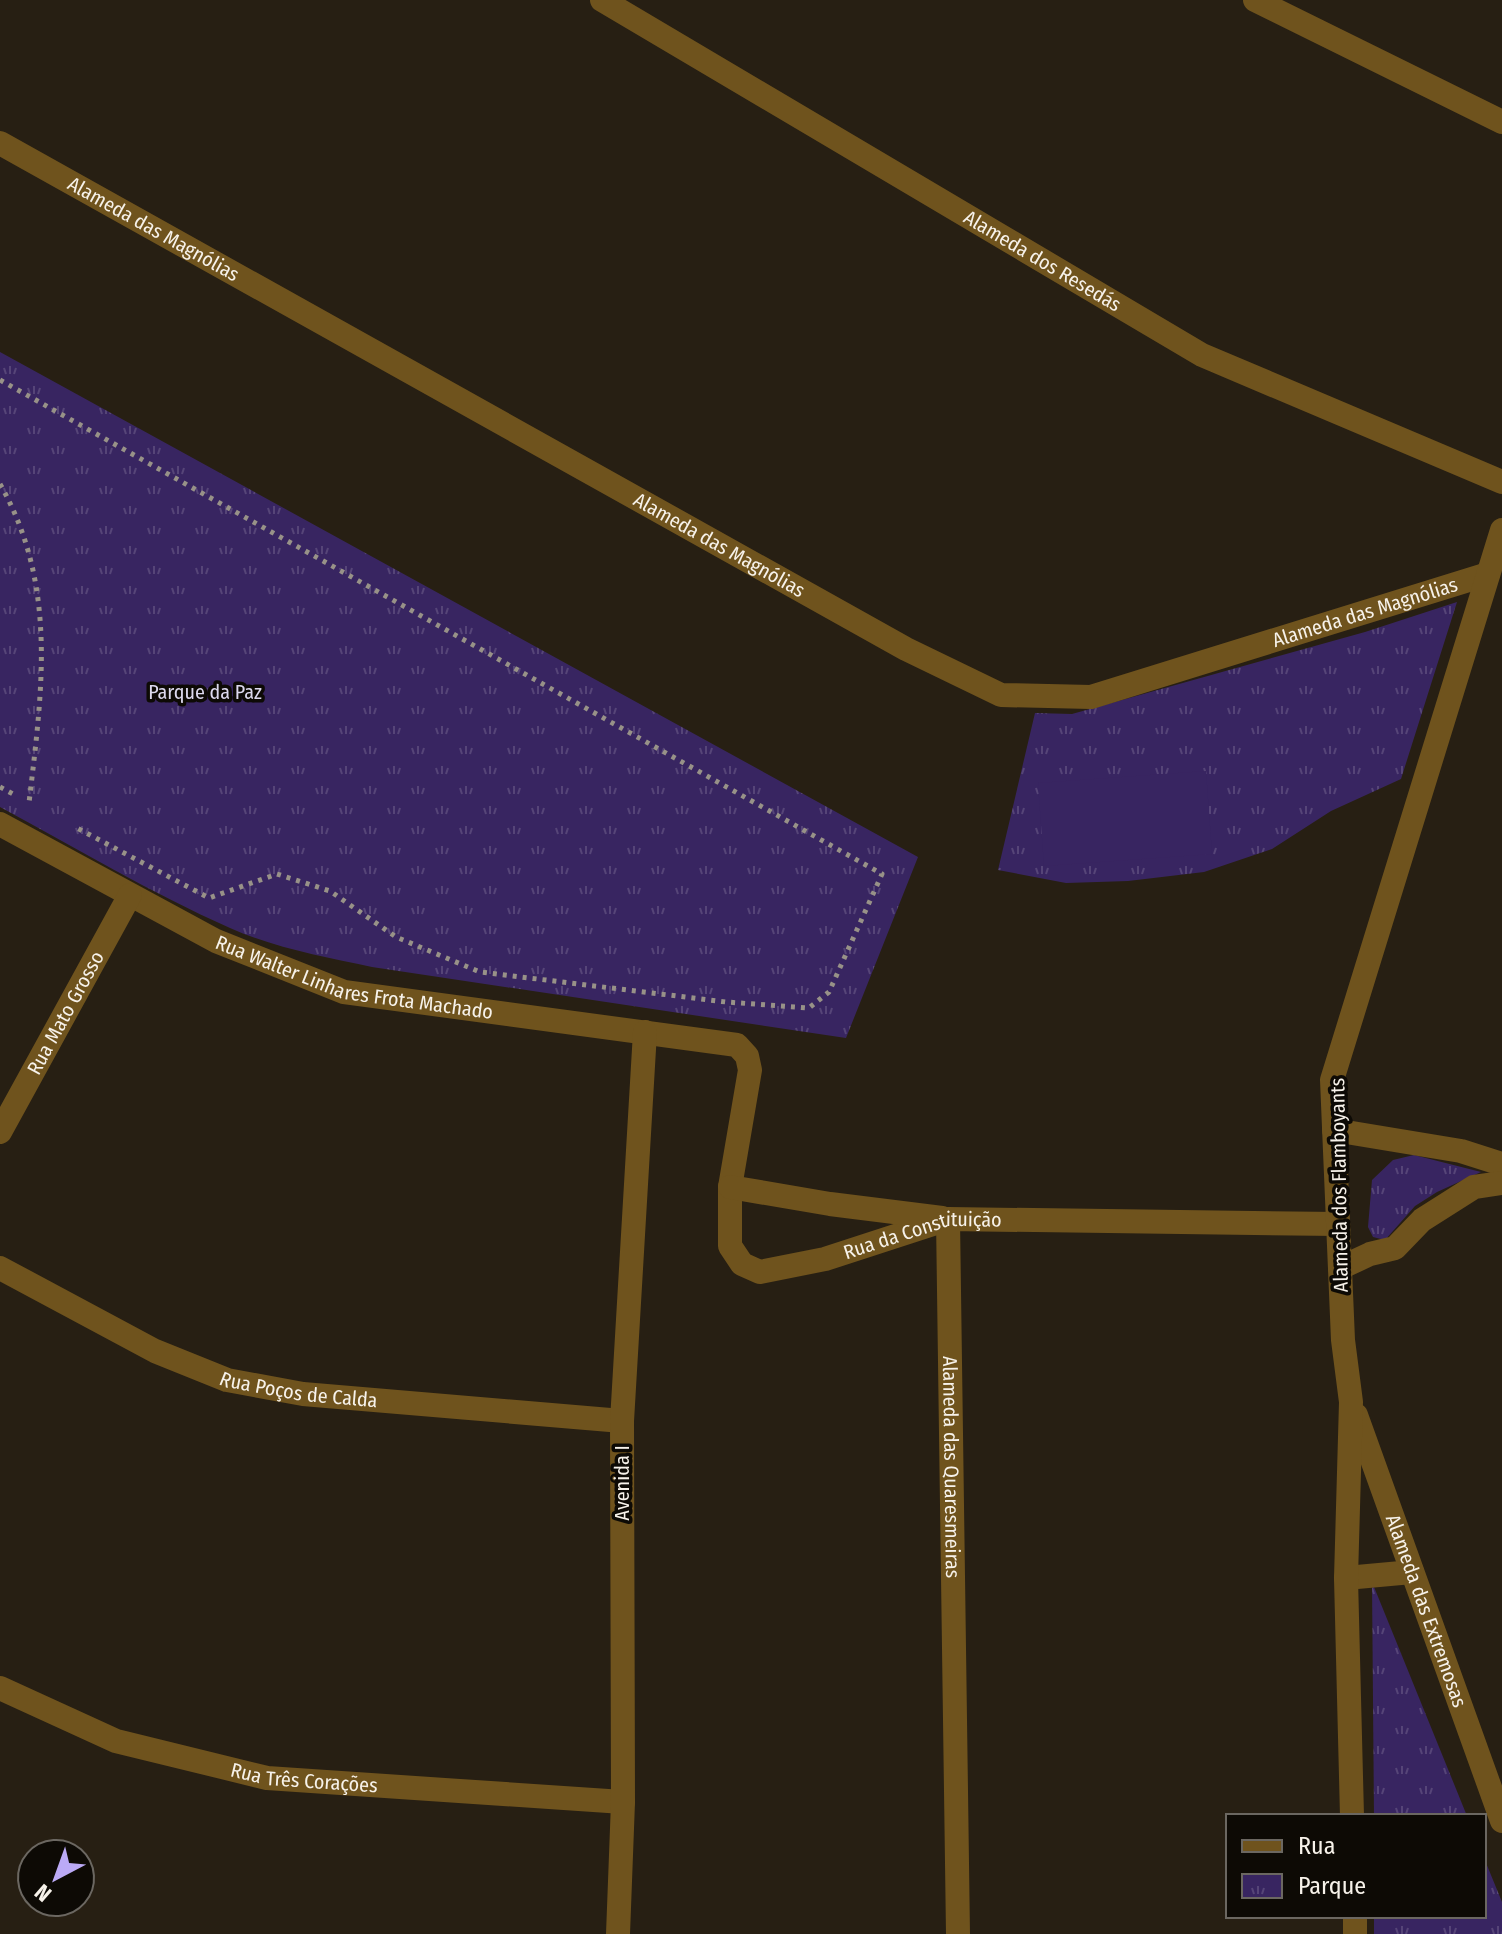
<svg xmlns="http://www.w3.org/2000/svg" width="1502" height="1934" font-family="'Fira Sans Condensed',sans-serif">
<defs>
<pattern id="park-tufts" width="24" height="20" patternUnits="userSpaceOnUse" patternTransform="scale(2)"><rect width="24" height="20" fill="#382561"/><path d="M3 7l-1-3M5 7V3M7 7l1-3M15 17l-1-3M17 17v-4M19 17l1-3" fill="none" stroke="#564578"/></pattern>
</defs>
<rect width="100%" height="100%" fill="#271f13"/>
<!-- park -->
<g fill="url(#park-tufts)">
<path d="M 0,352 L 918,857 L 846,1038 L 372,967 C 324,957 275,948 230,928 C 151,893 76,848 0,807 Z"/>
<path d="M 1457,602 L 1401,779 L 1331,811 L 1272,849 L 1204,872 L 1128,881 L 1066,883 L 998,870 L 1035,713 L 1072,714 L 1365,632 Z"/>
<path d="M 1414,1155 L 1481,1172 L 1437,1192 L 1415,1206 L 1385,1240 L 1373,1237 L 1368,1227 L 1372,1180 L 1393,1160 Z"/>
<path d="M 1372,1582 L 1467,1816 L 1374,1816 Z"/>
<path d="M 1484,1858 L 1502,1902 L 1502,1934 L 1374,1934 L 1374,1916 L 1484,1916 Z"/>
</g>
<!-- garden -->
<path fill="#382561" d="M 1206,771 L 1212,854 L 1044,866 L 1038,783 Z"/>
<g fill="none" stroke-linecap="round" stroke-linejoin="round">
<!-- path -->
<g stroke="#989288" stroke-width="5" stroke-dasharray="4 6" stroke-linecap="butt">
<path d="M 0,380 L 882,874 L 829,992 L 809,1008 L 726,1002 L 480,972 L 396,937 L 330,891 L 277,874 L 209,898 L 75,827"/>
<path d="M 0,484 C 58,586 42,691 29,803"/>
<path d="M 0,787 L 13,794"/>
</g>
<!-- street -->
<g stroke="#6f531d" stroke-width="24">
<path id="s1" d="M 602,0 L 1202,355 L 1502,482"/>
<path d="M 1255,0 L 1502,122"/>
<path id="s2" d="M 0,143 L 906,649 L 1001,695 L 1091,697 L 1488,574"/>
<path id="s3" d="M 0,824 L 216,941 L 344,992 L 737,1045 L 747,1056 L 750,1070 L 730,1187 L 730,1246 L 742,1264 L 760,1272 L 825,1259 L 948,1219 L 1338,1224"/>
<path d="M 1334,1130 L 1461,1151 L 1502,1164"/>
<path id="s4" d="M 0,1132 L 130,895"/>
<path d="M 730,1187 L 830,1204 L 942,1218"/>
<path id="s5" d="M 948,1219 L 958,1934"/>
<path id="s6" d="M 0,1268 L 155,1351 L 227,1380 L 303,1394 L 622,1421"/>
<path d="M 1340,1268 L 1370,1254 L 1395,1248 L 1422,1220 L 1474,1187 L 1502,1183"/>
<path id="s7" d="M 1356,1415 L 1502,1821"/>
<path d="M 1346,1578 L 1412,1572"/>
<path id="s8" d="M 0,1688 L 116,1741 L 267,1778 L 623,1802"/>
<path d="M 1352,1816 L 1346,1578 L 1351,1402 L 1343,1340 L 1332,1080 L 1502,530"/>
<path d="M 1355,1916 L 1355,1934"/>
<path d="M 618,1934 L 623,1802 L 622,1421 L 645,1032"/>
</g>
</g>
<g text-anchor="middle" stroke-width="7" stroke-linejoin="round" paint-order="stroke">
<!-- street labels -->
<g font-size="20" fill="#f7f2ea" stroke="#0d0a05">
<text dy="7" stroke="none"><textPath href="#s2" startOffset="176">Alameda das Magnólias</textPath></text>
<text dy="7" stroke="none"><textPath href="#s1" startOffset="512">Alameda dos Resedás</textPath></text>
<text dy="7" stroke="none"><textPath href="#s2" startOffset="824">Alameda das Magnólias</textPath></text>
<text dy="7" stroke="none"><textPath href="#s2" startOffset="1520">Alameda das Magnólias</textPath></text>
<text dy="7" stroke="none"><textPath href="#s3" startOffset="390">Rua Walter Linhares Frota Machado</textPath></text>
<text dy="7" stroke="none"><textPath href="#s4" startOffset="136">Rua Mato Grosso</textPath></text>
<text transform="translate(1339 1185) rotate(-91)" y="7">Alameda dos Flamboyants</text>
<text dy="7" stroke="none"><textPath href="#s3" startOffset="1196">Rua da Constituição</textPath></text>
<text dy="7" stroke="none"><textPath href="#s6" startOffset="326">Rua Poços de Calda</textPath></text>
<text dy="7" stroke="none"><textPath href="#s5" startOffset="248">Alameda das Quaresmeiras</textPath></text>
<text transform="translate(622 1483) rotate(-90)" y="7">Avenida I</text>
<text dy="7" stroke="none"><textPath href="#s7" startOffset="208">Alameda das Extremosas</textPath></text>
<text dy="7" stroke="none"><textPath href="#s8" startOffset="320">Rua Três Corações</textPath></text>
</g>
<!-- park labels -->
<g font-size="20" fill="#ddd9ee" stroke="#0d0a05">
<text x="205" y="699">Parque da Paz</text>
</g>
</g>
<!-- legend -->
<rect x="1226" y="1814" width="260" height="104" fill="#0d0a05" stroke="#6b6761" stroke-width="2"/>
<rect x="1242" y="1840" width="40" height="12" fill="#6f531d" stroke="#6b6761" stroke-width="2"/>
<text x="1298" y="1854" font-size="24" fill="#f7f2ea">Rua</text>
<rect x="1242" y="1874" width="40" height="24" fill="url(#park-tufts)" stroke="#6b6761" stroke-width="2"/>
<text x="1298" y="1894" font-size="24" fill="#f7f2ea">Parque</text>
<!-- north arrow -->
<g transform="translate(56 1878) rotate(221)"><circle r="38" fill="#0d0a05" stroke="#6b6761" stroke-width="2"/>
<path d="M0-6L14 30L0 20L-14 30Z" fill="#bbaaf6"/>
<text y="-12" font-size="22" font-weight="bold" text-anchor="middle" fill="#f7f2ea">N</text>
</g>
</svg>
